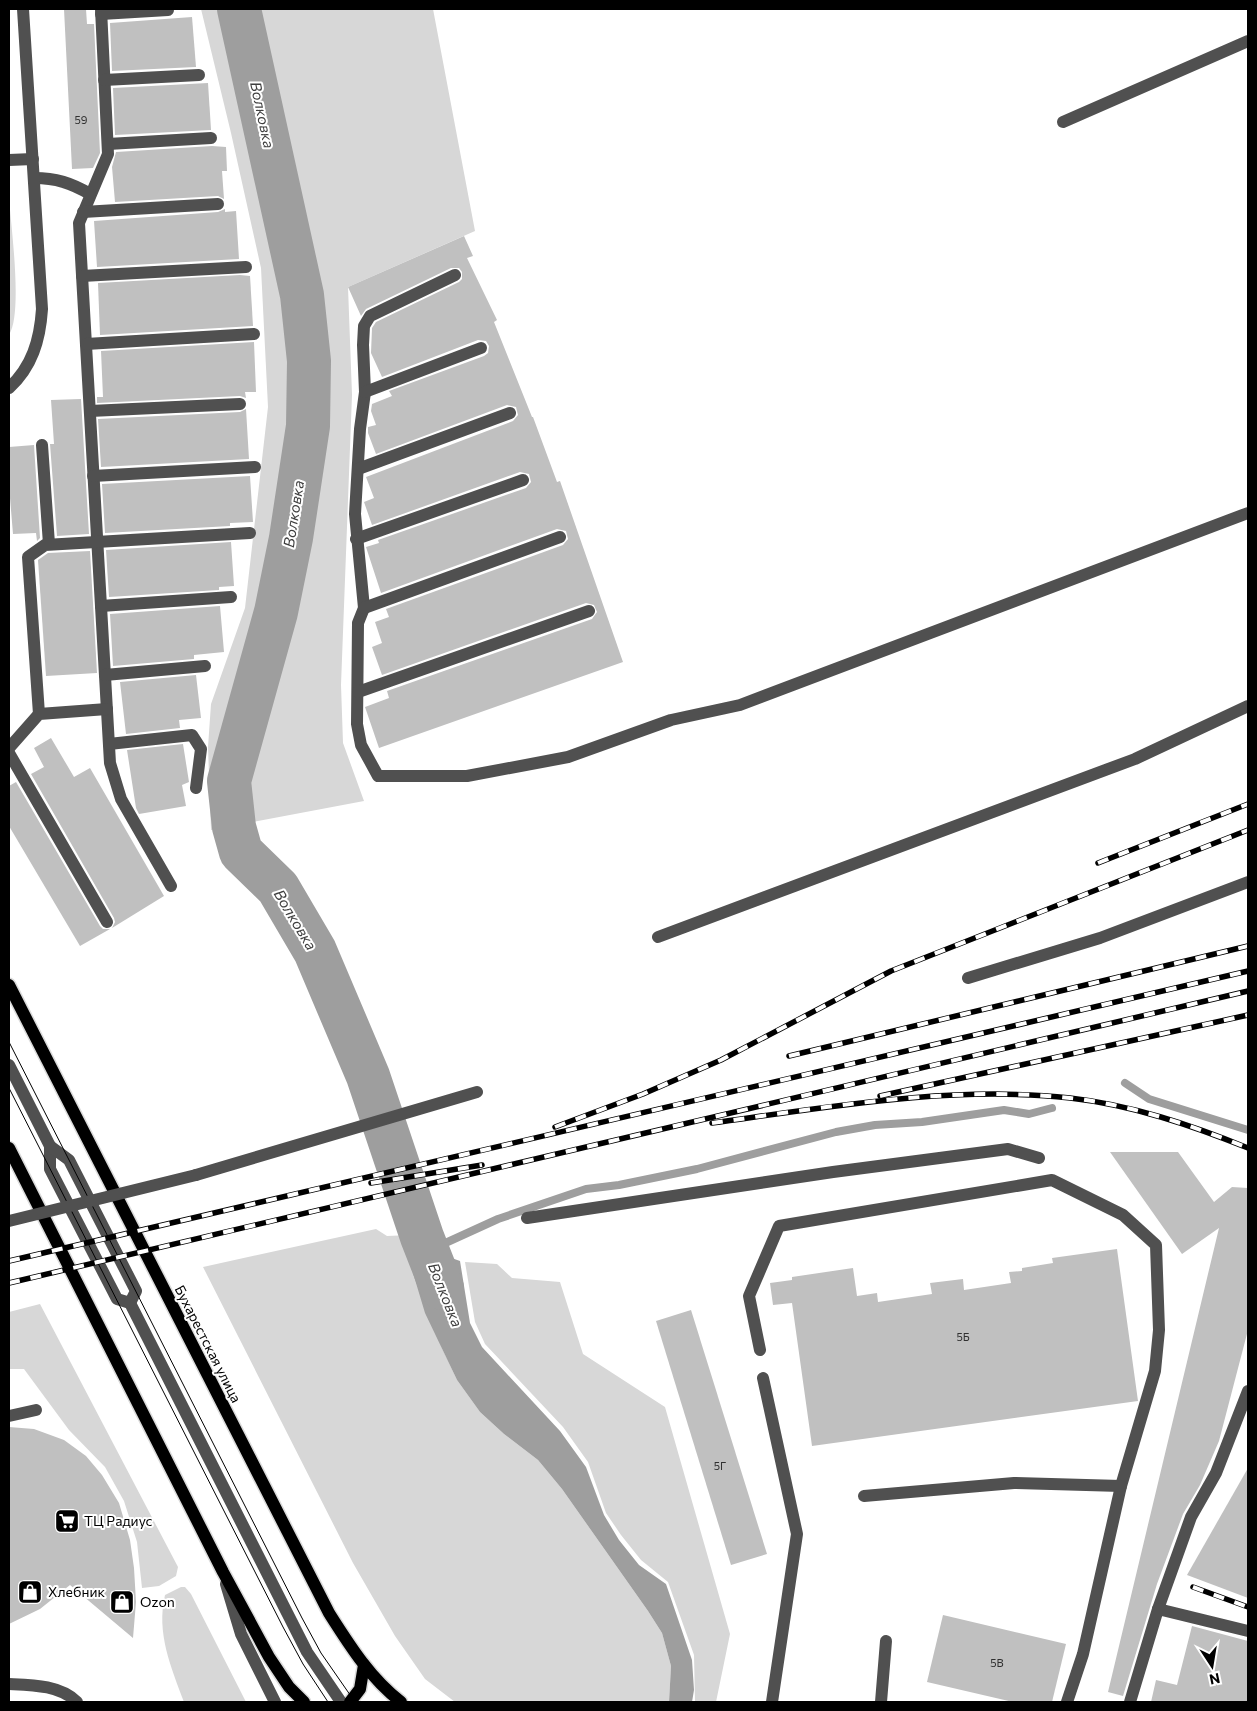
<svg xmlns="http://www.w3.org/2000/svg" width="1257" height="1711" font-family="Commissioner,sans-serif">
<rect width="100%" height="100%" fill="#fff"/>
<!-- green -->
<g fill="#d7d7d7">
<path d="M 201,9 L 433,9 L 475,231 L 348,287 L 352,395 L 341,685 L 343,743 L 364,801 L 211,830 L 208,747 L 211,704 L 245,608 L 268,407 L 261,268 L 231,133 Z"/>
<path d="M 9,198 C 11,227 23,313 9,335 Z"/>
<path d="M 376,1229 L 387,1236 L 410,1235 L 413,1273 L 442,1348 L 457,1380 L 480,1412 L 504,1434 L 538,1460 L 562,1489 L 648,1611 L 662,1633 L 671,1666 L 669,1702 L 455,1702 L 425,1679 L 395,1636 L 353,1563 L 203,1267 Z"/>
<path d="M 465,1262 L 497,1264 L 512,1278 L 560,1282 L 583,1354 L 665,1407 L 730,1634 L 716,1702 L 695,1702 L 694,1655 L 668,1582 L 641,1560 L 621,1535 L 606,1513 L 588,1462 L 563,1427 L 485,1344 L 475,1322 Z"/>
<path d="M 40,1304 L 178,1567 L 176,1576 L 159,1586 L 142,1588 L 137,1542 L 124,1501 L 105,1467 L 69,1430 L 24,1369 L 9,1369 L 9,1312 Z"/>
<path d="M 181,1587 L 185,1587 L 191,1594 L 246,1702 L 184,1702 C 171,1667 156,1633 165,1595 Z"/>
</g>
<!-- water -->
<path fill="#9e9e9e" d="M 429,1231 L 443,1255 L 460,1261 L 470,1323 L 482,1347 L 560,1431 L 586,1467 L 604,1515 L 619,1540 L 639,1565 L 666,1584 L 692,1660 L 694,1690 L 692,1702 L 669,1702 L 671,1666 L 662,1633 L 648,1611 L 562,1489 L 538,1460 L 504,1434 L 480,1412 L 457,1380 L 425,1313 L 413,1273 L 410,1235 Z"/>
<g fill="none" stroke-linecap="round" stroke-linejoin="round">
<!-- stream -->
<g stroke="#9e9e9e" stroke-width="8">
<path d="M 1125,1083 L 1149,1099 L 1248,1130"/>
<path d="M 430,1250 L 498,1219 L 586,1189 L 619,1185 L 697,1169 L 836,1132 L 875,1125 L 922,1122 L 1004,1110 L 1029,1114 L 1052,1108"/>
</g>
<!-- river -->
<path stroke="#9e9e9e" stroke-width="44" d="M 239,9 L 302,295 L 309,361 L 308,426 L 291,538 L 276,612 L 229,781 L 234,827 L 241,852 L 278,888 L 315,951 L 368,1076 L 422,1237 L 442,1288"/>
</g>
<!-- building -->
<g fill="#c0c0c0">
<path d="M 64,9 L 86,9 L 87,24 L 94,24 L 100,153 L 93,168 L 72,169 Z"/>
<path d="M 192,17 L 196,67 L 112,71 L 110,23 Z"/>
<path d="M 208,83 L 211,130 L 115,135 L 113,88 Z"/>
<path d="M 212,146 L 226,147 L 227,171 L 222,171 L 224,199 L 218,196 L 115,202 L 112,167 L 116,152 Z"/>
<path d="M 225,209 L 225,212 L 236,211 L 239,259 L 97,267 L 94,221 L 218,212 Z"/>
<path d="M 464,236 L 473,256 L 467,258 L 497,320 L 494,322 L 532,417 L 533,417 L 557,482 L 560,481 L 623,662 L 379,748 L 365,707 L 389,698 L 387,691 L 592,619 L 597,612 L 594,605 L 586,603 L 382,675 L 372,647 L 382,643 L 375,622 L 389,617 L 386,609 L 563,545 L 568,539 L 566,531 L 557,529 L 381,593 L 366,547 L 379,543 L 378,540 L 526,488 L 531,482 L 529,474 L 520,472 L 372,525 L 364,502 L 374,498 L 366,477 L 513,421 L 518,415 L 516,407 L 507,405 L 376,454 L 368,433 L 368,427 L 376,425 L 371,411 L 372,404 L 392,396 L 389,391 L 484,356 L 488,353 L 489,346 L 486,341 L 478,340 L 382,377 L 371,353 L 372,328 L 376,322 L 459,282 L 462,279 L 462,272 L 459,268 L 451,268 L 366,309 L 361,316 L 348,287 Z"/>
<path d="M 240,275 L 250,276 L 253,326 L 100,335 L 98,283 Z"/>
<path d="M 254,342 L 256,392 L 245,392 L 246,398 L 240,396 L 97,403 L 97,397 L 103,397 L 101,351 Z"/>
<path d="M 81,399 L 89,534 L 57,536 L 50,444 L 54,444 L 51,400 Z"/>
<path d="M 246,409 L 249,459 L 101,467 L 98,419 L 240,412 Z"/>
<path d="M 34,445 L 40,538 L 37,541 L 36,533 L 13,534 L 9,486 L 9,447 Z"/>
<path d="M 250,476 L 253,522 L 230,523 L 230,526 L 105,533 L 102,484 Z"/>
<path d="M 231,542 L 234,586 L 219,587 L 219,590 L 109,597 L 106,550 Z"/>
<path d="M 90,551 L 97,673 L 46,676 L 38,560 L 48,553 Z"/>
<path d="M 220,606 L 224,652 L 194,655 L 194,659 L 113,666 L 110,614 Z"/>
<path d="M 196,675 L 201,718 L 179,720 L 180,728 L 126,734 L 120,682 Z"/>
<path d="M 51,738 L 74,777 L 90,768 L 164,896 L 112,928 L 115,922 L 114,918 L 31,774 L 44,767 L 34,748 Z"/>
<path d="M 183,744 L 189,782 L 182,785 L 186,806 L 139,814 L 136,808 L 127,750 Z"/>
<path d="M 16,782 L 100,926 L 103,929 L 110,929 L 80,946 L 9,826 L 9,786 Z"/>
<path d="M 1110,1152 L 1178,1152 L 1214,1202 L 1232,1187 L 1248,1188 L 1248,1330 L 1219,1441 L 1200,1485 L 1183,1514 L 1157,1584 L 1123,1696 L 1108,1692 L 1219,1228 L 1182,1254 Z"/>
<path d="M 1117,1249 L 1138,1401 L 812,1446 L 792,1303 L 773,1305 L 770,1283 L 792,1280 L 792,1277 L 853,1268 L 857,1296 L 877,1293 L 878,1302 L 932,1294 L 930,1283 L 963,1279 L 964,1290 L 1011,1283 L 1009,1272 L 1022,1271 L 1022,1268 L 1053,1263 L 1052,1258 Z"/>
<path d="M 691,1310 L 767,1554 L 731,1565 L 656,1321 Z"/>
<path d="M 9,1427 L 34,1429 L 64,1440 L 86,1456 L 102,1475 L 119,1503 L 130,1540 L 134,1568 L 136,1602 L 133,1638 L 70,1585 L 40,1609 L 9,1624 Z"/>
<path d="M 1248,1468 L 1248,1598 L 1187,1575 Z"/>
<path d="M 943,1615 L 1066,1644 L 1052,1702 L 1013,1702 L 927,1682 Z"/>
<path d="M 1192,1626 L 1248,1641 L 1248,1702 L 1151,1702 L 1156,1680 L 1177,1685 Z"/>
</g>
<g fill="none" stroke-linecap="round" stroke-linejoin="round">
<defs>
<g id="major">
<path d="M 9,985 L 329,1613 C 350,1646 370,1678 401,1702"/>
<path d="M 9,1148 L 223,1572 L 269,1657 L 289,1687 L 304,1702"/>
<path d="M 350,1702 L 360,1689 L 364,1665"/>
</g>
</defs>
<!-- major casing -->
<use href="#major" stroke="#dbdbdb" stroke-width="15"/>
<!-- minor -->
<g stroke="#505050" stroke-width="12">
<path d="M 101,9 L 108,154 L 79,223 L 110,763 L 121,799 L 171,886"/>
<path d="M 101,14 L 168,10"/>
<path d="M 104,80 L 199,75"/>
<path d="M 1063,122 L 1248,41"/>
<path d="M 108,144 L 211,138"/>
<path d="M 9,160 L 33,159"/>
<path d="M 34,178 C 56,178 71,183 90,194"/>
<path d="M 83,212 L 218,204"/>
<path d="M 455,275 L 370,316 L 364,326 L 363,345 L 365,392 L 360,429 L 355,514 L 364,608 L 358,623 L 357,724 L 361,745 L 378,776 L 467,776 L 568,757 L 671,720 L 740,705 L 1248,513"/>
<path d="M 82,276 L 246,267"/>
<path d="M 86,344 L 254,334"/>
<path d="M 9,388 C 32,367 40,340 42,309 L 23,9"/>
<path d="M 365,392 L 481,348"/>
<path d="M 90,411 L 240,404"/>
<path d="M 42,445 L 49,544"/>
<path d="M 358,469 L 510,413"/>
<path d="M 93,476 L 255,467"/>
<path d="M 356,539 L 523,480"/>
<path d="M 101,606 L 231,597"/>
<path d="M 364,608 L 560,537"/>
<path d="M 105,675 L 205,666"/>
<path d="M 358,692 L 589,611"/>
<path d="M 39,714 L 28,557 L 45,545 L 250,533"/>
<path d="M 109,744 L 192,735 L 201,749 L 196,788"/>
<path d="M 9,748 L 39,714 L 107,709"/>
<path d="M 9,753 L 107,922"/>
<path d="M 658,937 L 1135,759 L 1248,706"/>
<path d="M 968,978 L 1100,938 L 1248,882"/>
<path d="M 9,1065 L 50,1146 L 50,1169 L 117,1299 L 130,1303 L 307,1652 L 341,1702"/>
<path d="M 50,1146 L 69,1160 L 136,1291 L 130,1303"/>
<path d="M 196,1175 L 477,1092"/>
<path d="M 527,1218 L 833,1172 L 1008,1149 L 1039,1158"/>
<path d="M 760,1350 L 749,1296 L 779,1226 L 1052,1180 L 1123,1215 L 1156,1245 L 1159,1330 L 1155,1371 L 1121,1486 L 1083,1654 L 1067,1702"/>
<path d="M 763,1378 L 797,1534 L 772,1702"/>
<path d="M 9,1416 L 36,1410"/>
<path d="M 864,1496 L 1014,1483 L 1121,1486"/>
<path d="M 226,1584 L 241,1634 L 275,1702"/>
<path d="M 1158,1609 L 1191,1517 L 1216,1473 L 1248,1391"/>
<path d="M 9,1684 C 31,1685 60,1685 77,1702"/>
<path d="M 881,1702 L 886,1641"/>
<path d="M 1130,1702 L 1158,1609 L 1248,1631"/>
</g>
<!-- major -->
<use href="#major" stroke="#000" stroke-width="12"/>
<!-- tram -->
<g stroke="#000" stroke-width="1">
<path d="M 9,1042 L 302,1618 L 321,1653 L 355,1702"/>
<path d="M 9,1088 L 283,1627 L 303,1664 L 328,1702"/>
</g>
<defs>
<g id="rail">
<path d="M 1098,863 L 1248,804"/>
<path d="M 789,1056 L 1248,946"/>
<path d="M 880,1096 L 1248,1015"/>
<path d="M 712,1123 C 828,1107 953,1085 1070,1098 C 1132,1105 1191,1125 1248,1148"/>
<path d="M 555,1127 L 643,1094 L 721,1060 L 891,971 L 1248,830"/>
<path d="M 371,1183 L 482,1165"/>
<path d="M 9,1261 L 1248,971"/>
<path d="M 9,1283 L 1248,991"/>
<path d="M 1193,1587 L 1248,1607"/>
</g>
</defs>
<!-- rail casing -->
<use href="#rail" stroke="#000" stroke-width="5.5"/>
<!-- rail -->
<use href="#rail" stroke="#fff" stroke-width="4" stroke-dasharray="11" stroke-linecap="butt"/>
<!-- minor-bridge -->
<path stroke="#505050" stroke-width="12" d="M 9,1221 L 196,1175"/>
</g>
<!-- icons -->
<defs>
<symbol id="supermarket-square" viewBox="-11 -11 22 22"><rect x="-9" y="-9" width="18" height="18" rx="4" fill="#000" stroke="#fff"/><path d="M-6-5.5h2.5l.6 2H6L4.5 2H-2.5L-4.4-4H-6ZM-1.5 3.2a1.3 1.3 0 1 0 .1 0ZM3 3.2a1.3 1.3 0 1 0 .1 0Z" fill="#fff"/></symbol>
<symbol id="shop-square" viewBox="-11 -11 22 22"><rect x="-9" y="-9" width="18" height="18" rx="4" fill="#000" stroke="#fff"/><path d="M-5-2.5h2.3a2.7 3.5 0 0 1 5.4 0H5L5.5 6h-11ZM-1.5-2.5h3a1.5 2.3 0 0 0-3 0Z" fill="#fff"/></symbol>
</defs>
<g fill-rule="evenodd">
<use href="#supermarket-square" x="53" y="1507" width="28" height="28"/>
<use href="#shop-square" x="16" y="1578" width="28" height="28"/>
<use href="#shop-square" x="108" y="1588" width="28" height="28"/>
</g>
<g text-anchor="middle" stroke-width="4" stroke-linejoin="round" paint-order="stroke">
<!-- number labels -->
<g font-size="11" fill="#303030">
<text x="81" y="124">59</text>
<text x="963" y="1341">5Б</text>
<text x="720" y="1470">5Г</text>
<text x="997" y="1667">5В</text>
</g>
<!-- street labels -->
<g font-size="14" fill="#000" stroke="#fff">
<text transform="translate(208 1344) rotate(63)" y="5">Бухарестская улица</text>
</g>
<!-- poi labels -->
<g font-size="14" fill="#000" stroke="#fff" text-anchor="start">
<text x="84" y="1526">ТЦ Радиус</text>
<text x="48" y="1597">Хлебник</text>
<text x="140" y="1607">Ozon</text>
</g>
<!-- water labels -->
<g font-size="15" font-style="italic" fill="#3f3f3f" stroke="#fff">
<text transform="translate(262 115) rotate(78)" y="5">Волковка</text>
<text transform="translate(294 514) rotate(-81)" y="5">Волковка</text>
<text transform="translate(295 920) rotate(59)" y="5">Волковка</text>
<text transform="translate(445 1295) rotate(68)" y="5">Волковка</text>
</g>
</g>
<!-- border -->
<rect width="1257" height="1711" fill="none" stroke="#000000" stroke-width="20"/>
<!-- north arrow -->
<g transform="translate(1212 1666) rotate(168)" stroke="#ffffff" stroke-width="4" paint-order="stroke">
<path d="M0-4L9 19L0 12L-9 19Z" fill="#000000"/>
<text y="-8" font-size="14" font-weight="bold" text-anchor="middle" fill="#000000">N</text>
</g>
</svg>
